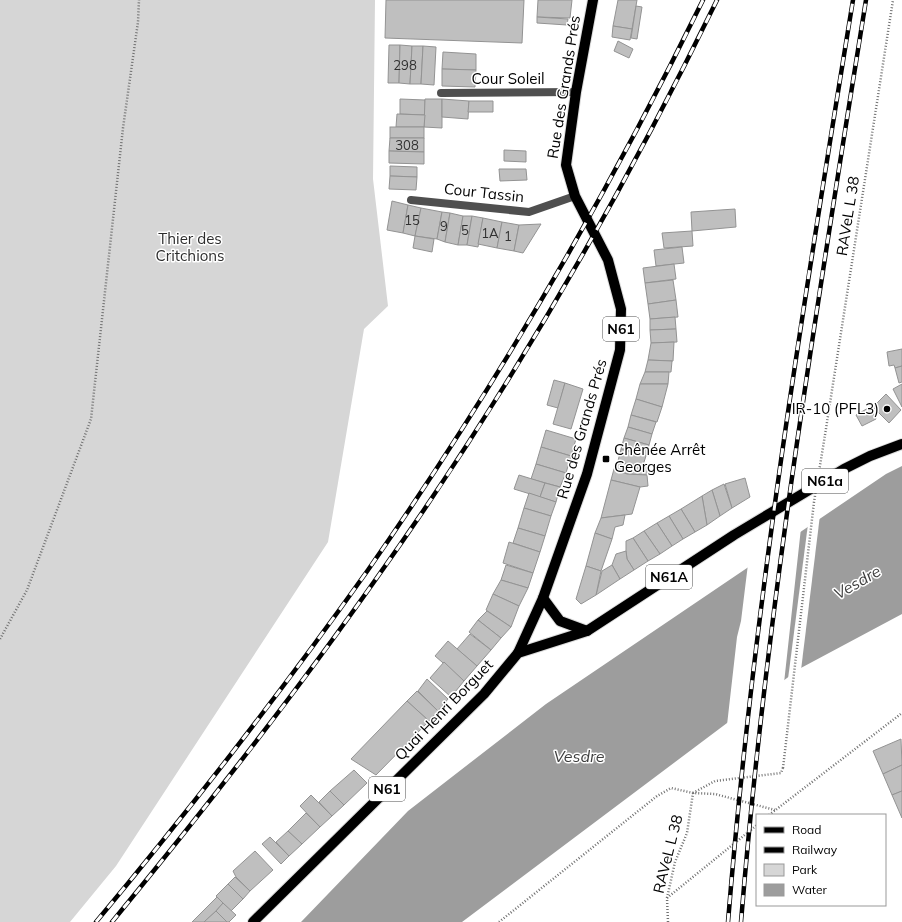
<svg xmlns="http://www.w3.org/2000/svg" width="902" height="922" font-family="Mulish,sans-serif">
<rect width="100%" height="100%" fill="#fff"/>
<!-- green -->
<path fill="#d6d6d6" d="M 0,0 L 375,0 L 373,179 L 388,306 L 364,329 L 328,542 L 116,866 L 70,922 L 0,922 Z"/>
<!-- water -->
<path fill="#9d9d9d" d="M 902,466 L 902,614 L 799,669 L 462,922 L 301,922 L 408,811 L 546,704 L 886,474 Z"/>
<!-- pier -->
<g fill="#fff">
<path d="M 820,515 L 801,670 L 788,679 L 808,524 Z"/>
<path d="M 801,528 L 784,683 L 727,725 L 737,637 L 741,621 L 748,564 Z"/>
</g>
<!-- building -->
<g fill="#bfbfbf" stroke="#939393">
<path d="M 386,0 L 524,0 L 522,43 L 385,38 Z"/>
<path d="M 538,0 L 572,0 L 570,18 L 537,17 Z"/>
<path d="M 618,0 L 637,0 L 632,29 L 613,26 Z"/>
<path d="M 636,6 L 642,7 L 637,39 L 631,38 Z"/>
<path d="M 537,17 L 568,19 L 567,25 L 537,23 Z"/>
<path d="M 613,26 L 632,29 L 630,40 L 612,37 Z"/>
<path d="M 618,41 L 633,49 L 629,58 L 614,51 Z"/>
<path d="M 389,45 L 400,45 L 399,83 L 388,83 Z"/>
<path d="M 400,45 L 412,46 L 410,84 L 399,83 Z"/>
<path d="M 412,46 L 423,46 L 421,84 L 410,84 Z"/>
<path d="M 423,46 L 436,47 L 434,85 L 421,84 Z"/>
<path d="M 443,52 L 476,54 L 476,70 L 442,69 Z"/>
<path d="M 442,69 L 476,70 L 475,87 L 442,86 Z"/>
<path d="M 400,99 L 425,100 L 425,115 L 400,114 Z"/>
<path d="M 425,99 L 442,99 L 442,128 L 424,127 Z"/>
<path d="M 442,99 L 469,101 L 468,119 L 442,117 Z"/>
<path d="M 469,101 L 493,101 L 493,112 L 468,112 Z"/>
<path d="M 397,114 L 425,115 L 424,127 L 396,127 Z"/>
<rect x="390" y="127" width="34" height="11"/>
<path d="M 390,138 L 424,138 L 424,152 L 389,151 Z"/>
<path d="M 504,150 L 526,151 L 526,162 L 504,161 Z"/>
<path d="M 389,151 L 424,152 L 424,164 L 389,163 Z"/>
<path d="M 390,166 L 417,167 L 417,177 L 390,176 Z"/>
<path d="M 499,169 L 526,169 L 527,180 L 500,181 Z"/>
<path d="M 390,176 L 417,177 L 416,190 L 389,189 Z"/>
<path d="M 392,201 L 408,205 L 403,233 L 387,230 Z"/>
<path d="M 408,205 L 421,208 L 415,236 L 403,233 Z"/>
<path d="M 421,208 L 442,212 L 437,239 L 415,236 Z"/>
<path d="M 735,209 L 736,227 L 692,231 L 691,212 Z"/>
<path d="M 442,212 L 450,213 L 445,242 L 437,239 Z"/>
<path d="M 450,213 L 463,216 L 458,245 L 445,242 Z"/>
<path d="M 463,216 L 472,216 L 467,245 L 458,245 Z"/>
<path d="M 472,216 L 483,218 L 478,247 L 467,245 Z"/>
<path d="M 483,218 L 502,222 L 497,248 L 478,244 Z"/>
<path d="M 502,222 L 519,225 L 514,251 L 497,248 Z"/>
<path d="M 541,224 L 523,253 L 514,251 L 519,225 Z"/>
<path d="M 692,231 L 693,246 L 664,248 L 662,233 Z"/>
<path d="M 415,236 L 434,239 L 432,252 L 413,248 Z"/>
<path d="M 682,247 L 684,263 L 656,266 L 654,250 Z"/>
<path d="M 674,264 L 676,279 L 645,283 L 643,268 Z"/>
<path d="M 673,280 L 676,300 L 648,304 L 645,283 Z"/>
<path d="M 676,300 L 678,317 L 650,319 L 648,304 Z"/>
<path d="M 675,317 L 676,329 L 650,330 L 650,319 Z"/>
<path d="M 676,329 L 677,342 L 651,343 L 650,330 Z"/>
<path d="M 674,342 L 673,361 L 648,360 L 651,343 Z"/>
<path d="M 902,349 L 902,366 L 895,368 L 894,365 L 889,366 L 887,352 Z"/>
<path d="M 648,360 L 672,361 L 671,372 L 645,372 Z"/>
<path d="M 902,366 L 902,382 L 899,383 L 895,368 Z"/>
<path d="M 645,372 L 669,372 L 668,384 L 640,384 Z"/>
<path d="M 554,380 L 565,383 L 558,408 L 547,405 Z"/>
<path d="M 565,383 L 583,389 L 571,429 L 553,424 Z"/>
<path d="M 640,384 L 668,384 L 662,407 L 636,399 Z"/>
<path d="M 902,384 L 902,407 L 893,389 Z"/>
<path d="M 886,394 L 901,410 L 889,423 L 873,407 Z"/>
<path d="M 636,399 L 662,407 L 657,422 L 631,415 Z"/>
<path d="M 870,407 L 876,419 L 862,426 L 856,415 Z"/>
<path d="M 631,415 L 656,422 L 652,434 L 628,427 Z"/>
<path d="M 628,427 L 652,434 L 649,445 L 624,438 Z"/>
<path d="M 546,430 L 576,439 L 571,456 L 541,447 Z"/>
<path d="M 624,438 L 649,445 L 646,456 L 621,449 Z"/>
<path d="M 541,447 L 571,456 L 566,473 L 536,464 Z"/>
<path d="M 621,449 L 646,456 L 643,465 L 629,465 L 618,461 Z"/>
<path d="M 618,461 L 629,465 L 648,465 L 647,475 L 627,474 L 614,469 Z"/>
<path d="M 536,464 L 566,473 L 560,487 L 531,479 Z"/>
<path d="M 614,469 L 627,474 L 647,475 L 648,486 L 640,487 L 611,480 Z"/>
<path d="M 519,475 L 545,483 L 540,497 L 514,489 Z"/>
<path d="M 745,478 L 750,497 L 732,508 L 725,484 Z"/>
<path d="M 611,480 L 640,487 L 632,514 L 601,518 Z"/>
<path d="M 545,483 L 560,487 L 556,502 L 540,497 Z"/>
<path d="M 724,484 L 732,508 L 720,516 L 712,490 Z"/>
<path d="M 712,490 L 720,516 L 707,525 L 702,496 Z"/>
<path d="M 529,493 L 556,502 L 551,516 L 524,508 Z"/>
<path d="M 702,496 L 707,525 L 695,532 L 681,509 Z"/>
<path d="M 524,508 L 551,516 L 545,536 L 518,528 Z"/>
<path d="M 681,509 L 695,532 L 683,539 L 669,516 Z"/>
<path d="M 625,515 L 623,525 L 615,527 L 612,539 L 595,533 L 601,518 Z"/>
<path d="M 669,516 L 683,539 L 672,546 L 657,523 Z"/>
<path d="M 657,523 L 672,546 L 660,554 L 644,531 Z"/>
<path d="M 518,528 L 545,536 L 540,552 L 513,543 Z"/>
<path d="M 644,531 L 660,554 L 648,561 L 633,538 Z"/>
<path d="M 595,533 L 612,539 L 601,571 L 586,566 Z"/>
<path d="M 633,538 L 648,561 L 634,570 L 627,559 L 626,551 L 626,541 Z"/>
<path d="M 509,542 L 540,552 L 533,573 L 503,563 Z"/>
<path d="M 626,551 L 627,559 L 634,570 L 620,579 L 612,565 L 616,554 Z"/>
<path d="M 506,565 L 533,573 L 528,588 L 501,580 Z"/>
<path d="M 612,565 L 620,579 L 596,595 L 602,571 Z"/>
<path d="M 586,566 L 601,571 L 596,595 L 581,604 L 576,599 Z"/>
<path d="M 501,580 L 528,588 L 519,606 L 493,594 Z"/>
<path d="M 493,594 L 519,606 L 511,627 L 486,610 Z"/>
<path d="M 487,611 L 511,627 L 501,638 L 478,620 Z"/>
<path d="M 478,620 L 501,638 L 491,650 L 469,632 Z"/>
<path d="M 470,634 L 491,650 L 477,666 L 457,649 Z"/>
<path d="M 448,641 L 477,666 L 464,681 L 435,656 Z"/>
<path d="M 444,662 L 464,681 L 451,697 L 430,678 Z"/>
<path d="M 427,679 L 448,699 L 438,711 L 418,691 Z"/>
<path d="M 417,691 L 438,711 L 429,721 L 407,701 Z"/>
<path d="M 407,701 L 429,721 L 376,775 L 351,759 Z"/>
<path d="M 901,739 L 902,765 L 883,774 L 873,751 Z"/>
<path d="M 902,765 L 902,791 L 892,795 L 883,774 Z"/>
<path d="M 354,770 L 367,783 L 344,805 L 330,791 Z"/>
<path d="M 330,791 L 344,805 L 332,816 L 319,802 Z"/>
<path d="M 902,791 L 902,818 L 892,795 Z"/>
<path d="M 311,795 L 332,816 L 320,827 L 300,806 Z"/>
<path d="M 306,813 L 320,827 L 302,844 L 288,831 Z"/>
<path d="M 288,831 L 302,844 L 289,856 L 276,842 Z"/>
<path d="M 270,837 L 289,856 L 281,864 L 262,844 Z"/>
<path d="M 255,851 L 273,870 L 250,891 L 236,877 L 233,871 Z"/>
<path d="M 235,877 L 250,891 L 243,899 L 228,884 Z"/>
<path d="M 228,884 L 243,899 L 231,911 L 216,896 Z"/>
<path d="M 217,897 L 223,903 L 216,911 L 204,922 L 192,922 Z"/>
<path d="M 223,903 L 236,915 L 229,922 L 227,922 L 216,911 Z"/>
<path d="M 216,911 L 227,922 L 204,922 Z"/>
</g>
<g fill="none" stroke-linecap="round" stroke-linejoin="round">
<defs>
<g id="primary">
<path d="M 543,598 L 560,621 L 587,631"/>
<path d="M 518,653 L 543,598 L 587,474 L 620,350 L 621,309 L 608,260 L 575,196 L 566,165 L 576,92 L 593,0"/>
<path d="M 253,922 L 484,694 L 518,653 L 587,631 L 734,535 L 844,469 L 870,456 L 902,444"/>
</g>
</defs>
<!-- primary casing -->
<use href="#primary" stroke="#dbdbdb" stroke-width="12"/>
<!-- path -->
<g stroke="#717171" stroke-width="2.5" stroke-dasharray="1 2" stroke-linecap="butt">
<path d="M 825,435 L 893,0"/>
<path d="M 0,639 L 27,590 L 91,419 L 123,128 L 138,22 L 139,0"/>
<path d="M 693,793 L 715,781 L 781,773 L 783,768"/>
<path d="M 769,815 L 902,713"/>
<path d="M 667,898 L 757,825"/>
<path d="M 499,922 L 657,796 L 671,788 L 693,793 L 715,794 L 775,810"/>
<path d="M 668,922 L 667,898 L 675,862 L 687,833 L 693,793"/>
</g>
<!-- service -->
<path stroke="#4f4f4f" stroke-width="8" d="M 441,93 L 576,92"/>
<!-- minor -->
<path stroke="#4f4f4f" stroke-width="8" d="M 411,200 L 529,212 L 575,196"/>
<!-- primary -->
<use href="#primary" stroke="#000" stroke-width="10"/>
<defs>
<g id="rail">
<path d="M 96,922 C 191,808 282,691 368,570 C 494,389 606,198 703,0"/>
<path d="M 112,922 C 204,810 293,697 376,579 C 506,396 619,201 717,0"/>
<path d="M 728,922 C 753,612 803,306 853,0"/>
<path d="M 741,922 C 766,613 817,306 866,0"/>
</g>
</defs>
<!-- rail casing -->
<use href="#rail" stroke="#000" stroke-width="4.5"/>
<!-- rail -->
<use href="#rail" stroke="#fff" stroke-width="3" stroke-dasharray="9" stroke-linecap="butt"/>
<!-- path-bridge -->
<path stroke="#717171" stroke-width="2.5" stroke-dasharray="1 2" stroke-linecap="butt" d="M 783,768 L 814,502 L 825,435"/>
</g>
<!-- markers -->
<g fill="#000" stroke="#fff" stroke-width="1.5">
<circle cx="887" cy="409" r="4"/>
<rect x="602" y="455" width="8" height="8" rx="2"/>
</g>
<g text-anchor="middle" stroke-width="3" stroke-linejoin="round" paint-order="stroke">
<!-- number labels -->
<g font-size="13" fill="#303030">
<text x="405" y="70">298</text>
<text x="407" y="150">308</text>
<text x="412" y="225">15</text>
<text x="444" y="231">9</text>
<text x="465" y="235">5</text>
<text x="490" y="238">1A</text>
<text x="508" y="241">1</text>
</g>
<!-- shield labels -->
<g fill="#fff" stroke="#4c4c4c" stroke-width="1">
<rect x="603" y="317" width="36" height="24" rx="3"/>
<rect x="802" y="469" width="46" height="24" rx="3"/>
<rect x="646" y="565" width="46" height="24" rx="3"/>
<rect x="369" y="777" width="36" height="24" rx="3"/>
</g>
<g font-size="14" font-weight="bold" fill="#000">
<text x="621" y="334">N61</text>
<text x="825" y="486">N61a</text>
<text x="669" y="582">N61A</text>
<text x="387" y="794">N61</text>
</g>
<!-- street labels -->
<g font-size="15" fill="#000" stroke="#fff">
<text x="508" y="84">Cour Soleil</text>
<text transform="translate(564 87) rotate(-81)" y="5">Rue des Grands Prés</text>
<text transform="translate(484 193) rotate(6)" y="5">Cour Tassin</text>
<text transform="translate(848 216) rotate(-81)" y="5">RAVeL L 38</text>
<text transform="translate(582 429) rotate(-74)" y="5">Rue des Grands Prés</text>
<text transform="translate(444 710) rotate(-46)" y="5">Quai Henri Borguet</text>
<text transform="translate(668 854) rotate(-76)" y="5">RAVeL L 38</text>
</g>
<!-- park labels -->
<g font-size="15" fill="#2d2d2d" stroke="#fff">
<text x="190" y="244">Thier des<tspan x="190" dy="17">Critchions</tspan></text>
</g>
<!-- poi labels -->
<g font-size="15" fill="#000" stroke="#fff" text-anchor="end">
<text x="879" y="414">IR-10 (PFL3)</text>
<text x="614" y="455" text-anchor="start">Chênée Arrêt<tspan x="614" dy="17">Georges</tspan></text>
</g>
<!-- water labels -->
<g font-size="16" font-style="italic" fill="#3e3e3e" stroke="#fff">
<text transform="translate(857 582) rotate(-30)" y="6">Vesdre</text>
<text x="579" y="762">Vesdre</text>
</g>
</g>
<!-- legend -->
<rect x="756" y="814" width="130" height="92" fill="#ffffff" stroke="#999999"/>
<rect x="764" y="827" width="20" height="6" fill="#000000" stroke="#999999"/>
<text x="792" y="834" font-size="12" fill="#000000">Road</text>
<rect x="764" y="847" width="20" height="6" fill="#000000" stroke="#999999"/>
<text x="792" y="854" font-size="12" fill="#000000">Railway</text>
<rect x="764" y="864" width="20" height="12" fill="#d6d6d6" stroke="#999999"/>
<text x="792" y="874" font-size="12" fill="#000000">Park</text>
<rect x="764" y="884" width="20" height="12" fill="#9d9d9d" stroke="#999999"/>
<text x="792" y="894" font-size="12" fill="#000000">Water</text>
</svg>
